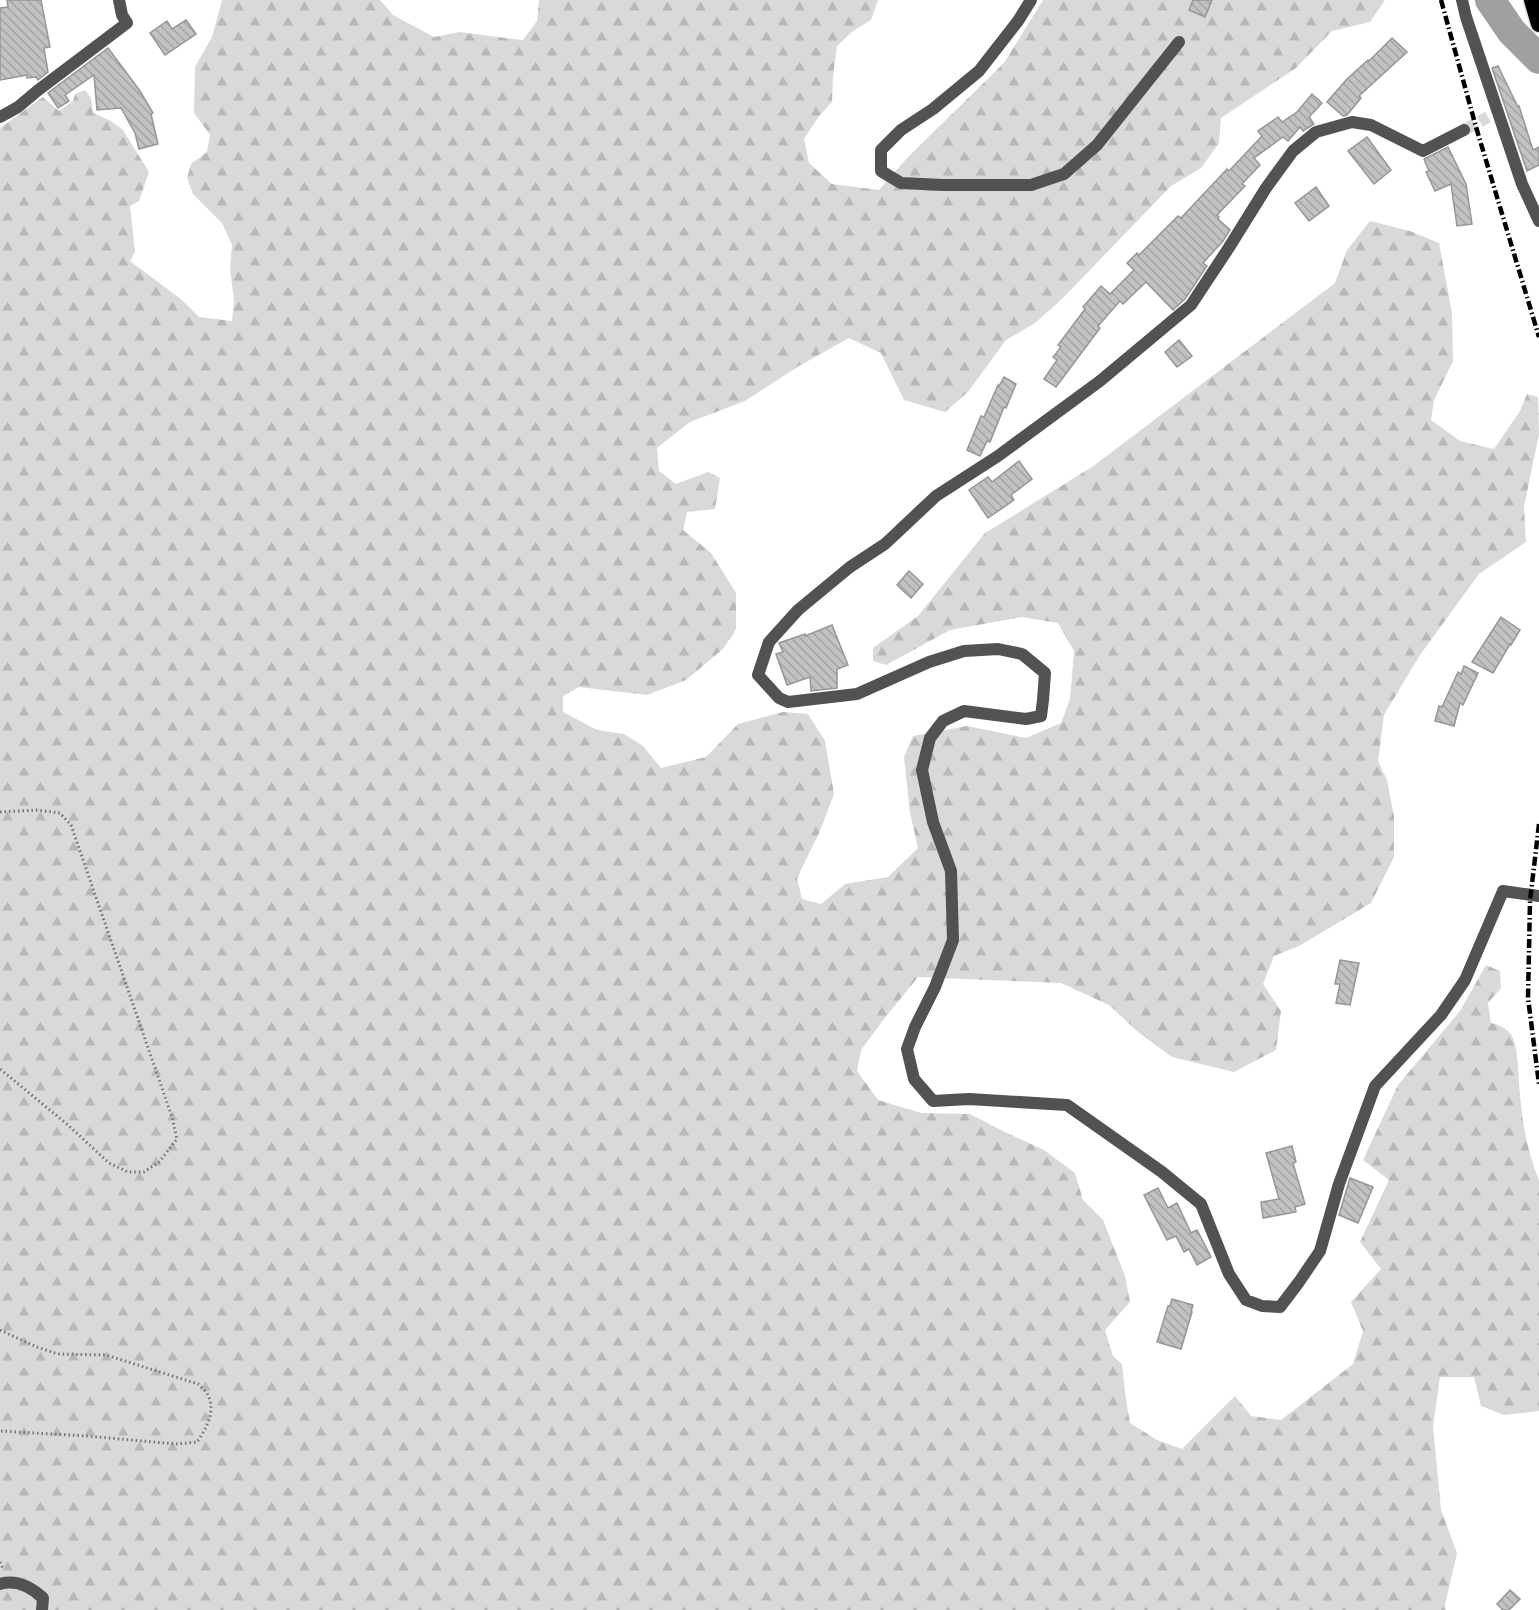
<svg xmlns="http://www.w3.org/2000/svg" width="1539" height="1610" font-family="'Golos Text',sans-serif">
<defs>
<pattern id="forest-firs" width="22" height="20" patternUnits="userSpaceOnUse" patternTransform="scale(1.5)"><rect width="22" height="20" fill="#d9d9d9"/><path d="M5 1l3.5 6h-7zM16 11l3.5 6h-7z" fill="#b8b8b8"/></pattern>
<pattern id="building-back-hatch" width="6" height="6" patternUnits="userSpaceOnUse" patternTransform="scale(1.5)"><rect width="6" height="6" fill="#c2c2c2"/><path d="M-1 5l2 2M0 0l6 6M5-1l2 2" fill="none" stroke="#a5a5a5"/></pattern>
</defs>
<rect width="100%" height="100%" fill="#fff"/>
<!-- forest -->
<path fill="url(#forest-firs)" d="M 222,0 L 380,0 L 393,15 L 434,37 L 459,32 L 523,40 L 537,21 L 539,0 L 878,0 L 871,20 L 853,31 L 837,46 L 833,76 L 832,102 L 819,116 L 804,139 L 809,163 L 832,184 L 879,190 L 908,157 L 1004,63 L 1043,0 L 1385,0 L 1370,22 L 1332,31 L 1296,68 L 1221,118 L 1219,143 L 1201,168 L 1171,186 L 1062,299 L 1035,323 L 1006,340 L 968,392 L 945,412 L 904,400 L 881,353 L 849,338 L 799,366 L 745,401 L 690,422 L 657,448 L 659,471 L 676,484 L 708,472 L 720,478 L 715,509 L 687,512 L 683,530 L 711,553 L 736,593 L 736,629 L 723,649 L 686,680 L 647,695 L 579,687 L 563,696 L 563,712 L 597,730 L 624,734 L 643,746 L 661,768 L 706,757 L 738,724 L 783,712 L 808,714 L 825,741 L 834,794 L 820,831 L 797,878 L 802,899 L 821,904 L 845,884 L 888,877 L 918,848 L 910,813 L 904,757 L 913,736 L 967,726 L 1026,738 L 1061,723 L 1070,699 L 1074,651 L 1058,623 L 1022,617 L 950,630 L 886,665 L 873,661 L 873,648 L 918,616 L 985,533 L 1092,467 L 1335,283 L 1347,250 L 1370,221 L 1410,231 L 1439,243 L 1452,313 L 1453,361 L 1434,400 L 1431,420 L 1460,441 L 1494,449 L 1520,411 L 1527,394 L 1538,397 L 1539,434 L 1524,507 L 1526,542 L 1479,574 L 1420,655 L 1384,715 L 1378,761 L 1387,780 L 1394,816 L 1394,857 L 1371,903 L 1299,946 L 1274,956 L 1263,984 L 1281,1011 L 1276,1050 L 1234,1072 L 1172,1057 L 1138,1032 L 1109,1005 L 1061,983 L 918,977 L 884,1019 L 861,1050 L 857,1071 L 878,1100 L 921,1113 L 970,1114 L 1007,1133 L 1044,1150 L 1075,1173 L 1083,1200 L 1103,1220 L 1125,1276 L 1130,1302 L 1105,1330 L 1113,1356 L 1122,1364 L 1126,1400 L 1130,1423 L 1157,1440 L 1182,1449 L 1235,1396 L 1251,1416 L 1281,1420 L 1353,1364 L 1363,1331 L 1351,1302 L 1381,1269 L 1360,1242 L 1389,1180 L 1363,1160 L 1398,1085 L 1460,1011 L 1486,965 L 1500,971 L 1501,988 L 1488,1003 L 1491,1023 C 1500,1025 1509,1029 1513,1038 C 1519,1055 1518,1076 1520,1094 C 1522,1123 1528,1154 1539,1180 L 1539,1411 L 1504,1415 L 1481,1406 L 1474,1377 L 1440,1377 L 1433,1426 L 1441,1510 L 1457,1553 L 1445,1605 L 1446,1610 L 0,1610 L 0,128 L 43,97 L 59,111 L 73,101 L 75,94 L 85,90 L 91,98 L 93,113 L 111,121 L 123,130 L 149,172 L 139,201 L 130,206 L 135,252 L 130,261 L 182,300 L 199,317 L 232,321 L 234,300 L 230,269 L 232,245 L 222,223 L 193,194 L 187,178 L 191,164 L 207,152 L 210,135 L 194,113 L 195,67 L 212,37 Z"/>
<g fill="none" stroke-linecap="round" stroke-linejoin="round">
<!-- river -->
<path stroke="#a0a0a0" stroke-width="30" d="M 1490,0 L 1512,32 L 1539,59"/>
</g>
<!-- building -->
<g fill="url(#building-back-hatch)" stroke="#969696" stroke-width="1.5">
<path d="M 7,0 L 41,0 L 50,47 L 44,48 L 48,72 L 38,80 L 36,77 L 27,78 L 27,75 L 0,80 L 0,8 L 8,7 Z"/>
<path d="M 1193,0 L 1212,0 L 1205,17 L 1189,10 Z"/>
<path d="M 186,20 L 196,34 L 165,55 L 150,33 L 167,21 L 172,29 Z"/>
<path d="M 1392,38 L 1407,52 L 1359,96 L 1361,98 L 1347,115 L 1343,116 L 1327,102 L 1347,79 L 1368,60 L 1369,61 Z"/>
<path d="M 108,48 L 140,91 L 153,113 L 151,114 L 158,144 L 139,149 L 135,133 L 121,108 L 97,110 L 94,75 L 65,95 L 69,101 L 58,108 L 48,93 Z"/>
<path d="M 1498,66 L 1518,107 L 1519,106 L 1533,150 L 1539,147 L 1539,165 L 1527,171 L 1492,68 Z"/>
<path d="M 1312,94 L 1322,103 L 1309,117 L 1314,124 L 1303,131 L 1300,127 L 1288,141 L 1283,137 L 1254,158 L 1260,165 L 1242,184 L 1245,186 L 1217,215 L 1219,217 L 1218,219 L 1230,230 L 1223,241 L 1203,263 L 1207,266 L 1185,299 L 1173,310 L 1146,282 L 1123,304 L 1120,301 L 1098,326 L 1100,328 L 1056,387 L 1044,379 L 1057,360 L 1053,357 L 1061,347 L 1058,345 L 1085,309 L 1083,307 L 1101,286 L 1110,294 L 1134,270 L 1127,263 L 1137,253 L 1139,255 L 1178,216 L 1181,218 L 1227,169 L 1229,171 L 1262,136 L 1258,131 L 1278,117 L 1282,122 L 1297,112 Z"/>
<path d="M 1367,137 L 1391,170 L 1374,184 L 1348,151 Z"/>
<path d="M 1448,147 L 1466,184 L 1472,224 L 1457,226 L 1451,184 L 1435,191 L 1426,172 L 1429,171 L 1424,159 Z"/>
<path d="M 1316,187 L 1329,206 L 1309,221 L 1295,203 Z"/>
<path d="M 1179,340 L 1192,356 L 1177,367 L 1165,352 Z"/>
<path d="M 1004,377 L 1016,384 L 1006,408 L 1004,407 L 990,442 L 987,441 L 980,456 L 967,450 L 981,416 L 984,417 L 998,385 L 999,386 Z"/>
<path d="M 1019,461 L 1032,479 L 1011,495 L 1014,500 L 988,518 L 969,490 L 988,477 L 992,482 Z"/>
<path d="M 909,571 L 923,584 L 911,598 L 897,585 Z"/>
<path d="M 1501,617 L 1520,630 L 1511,645 L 1510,644 L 1493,673 L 1472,662 Z"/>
<path d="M 832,625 L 848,665 L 837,669 L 837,688 L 811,691 L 810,677 L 787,685 L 776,654 L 783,652 L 779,643 L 805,634 L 805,636 Z"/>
<path d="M 1464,666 L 1478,673 L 1463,705 L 1460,703 L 1454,726 L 1435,721 L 1439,706 L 1442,707 L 1458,672 L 1461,674 Z"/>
<path d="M 1340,960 L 1359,963 L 1350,1005 L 1336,1003 L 1340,984 L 1335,984 Z"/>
<path d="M 1292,1146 L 1296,1162 L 1293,1163 L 1305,1204 L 1295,1207 L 1296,1212 L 1263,1218 L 1261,1202 L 1279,1199 L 1266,1153 Z"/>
<path d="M 1350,1178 L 1373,1187 L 1358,1223 L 1339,1215 Z"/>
<path d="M 1158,1188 L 1168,1208 L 1177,1203 L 1191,1233 L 1197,1230 L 1211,1257 L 1197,1265 L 1189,1249 L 1184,1252 L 1176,1236 L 1167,1240 L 1144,1195 Z"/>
<path d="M 1172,1299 L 1193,1305 L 1191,1312 L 1192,1312 L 1181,1349 L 1157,1342 L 1168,1306 L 1170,1306 Z"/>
<path d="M 1510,1590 L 1520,1599 L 1509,1610 L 1503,1610 L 1497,1604 Z"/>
</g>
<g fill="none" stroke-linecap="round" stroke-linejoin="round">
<!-- minor-tunnel -->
<path stroke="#d9d9d9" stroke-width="12" stroke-dasharray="12 6" stroke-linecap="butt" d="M 1464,130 L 1488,117"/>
<defs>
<path id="trunk" d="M 1532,0 L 1539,24"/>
</defs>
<!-- trunk casing -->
<use href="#trunk" stroke="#dbdbdb" stroke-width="19"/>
<!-- path -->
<g stroke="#747474" stroke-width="3" stroke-dasharray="1.5 3" stroke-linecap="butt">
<path d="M 0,812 L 36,810 L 60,813 L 71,825 L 172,1117 L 177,1139 L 159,1162 L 144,1172 L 128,1172 L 109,1163 L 68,1125 L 0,1069"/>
<path d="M 0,1330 L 37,1347 L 58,1354 L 106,1355 L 198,1384 C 201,1387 206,1391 208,1395 C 216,1412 206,1429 197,1442 L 176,1444 L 87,1436 L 0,1431"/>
<path d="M 0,1562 L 3,1569"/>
</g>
<!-- minor -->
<g stroke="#525252" stroke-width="12">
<path d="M 1031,0 L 1018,21 L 979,71 L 933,109 L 901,130 L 881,150 L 881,171 L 901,183 L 943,185 L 1031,185 L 1064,174 L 1097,145 L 1179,42"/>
<path d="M 1462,0 L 1466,17 L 1522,184 L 1539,221"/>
<path d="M 0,117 L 18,107 L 37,91 L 127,23 L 122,15 L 119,0"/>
<path d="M 1464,130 L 1423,151 L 1371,125 L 1352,122 L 1316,132 L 1293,151 L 1266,188 L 1228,249 L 1191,305 L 1100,381 L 998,456 L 936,496 L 885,544 L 850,567 L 798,610 L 769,642 L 758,675 L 779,698 L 788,702 L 857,694 L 929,662 L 964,651 L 998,649 L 1022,654 L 1045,673 L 1043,700 L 1041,716 L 1026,719 L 964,711 L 943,721 L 930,738 L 922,770 L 933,822 L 951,871 L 953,940 L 935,987 L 915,1027 L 907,1049 L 914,1079 L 933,1101 L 969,1099 L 1067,1105 L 1162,1172 L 1201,1204 L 1229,1274 L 1246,1300 L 1262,1306 L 1280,1307 L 1299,1282 L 1320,1251 L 1339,1184 L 1375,1086 L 1441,1015 L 1465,980 L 1503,891 L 1539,896"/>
<path d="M 0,1584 C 17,1579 31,1587 43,1598 L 42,1610"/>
</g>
<!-- trunk -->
<use href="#trunk" stroke="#000" stroke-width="16"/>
<!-- rail -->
<g stroke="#000" stroke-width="4.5" stroke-dasharray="9 3 1.5 3" stroke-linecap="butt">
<path d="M 1441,0 L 1476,127 L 1539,337"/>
<path d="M 1539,824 L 1530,901 L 1528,998 L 1539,1084"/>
</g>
</g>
</svg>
